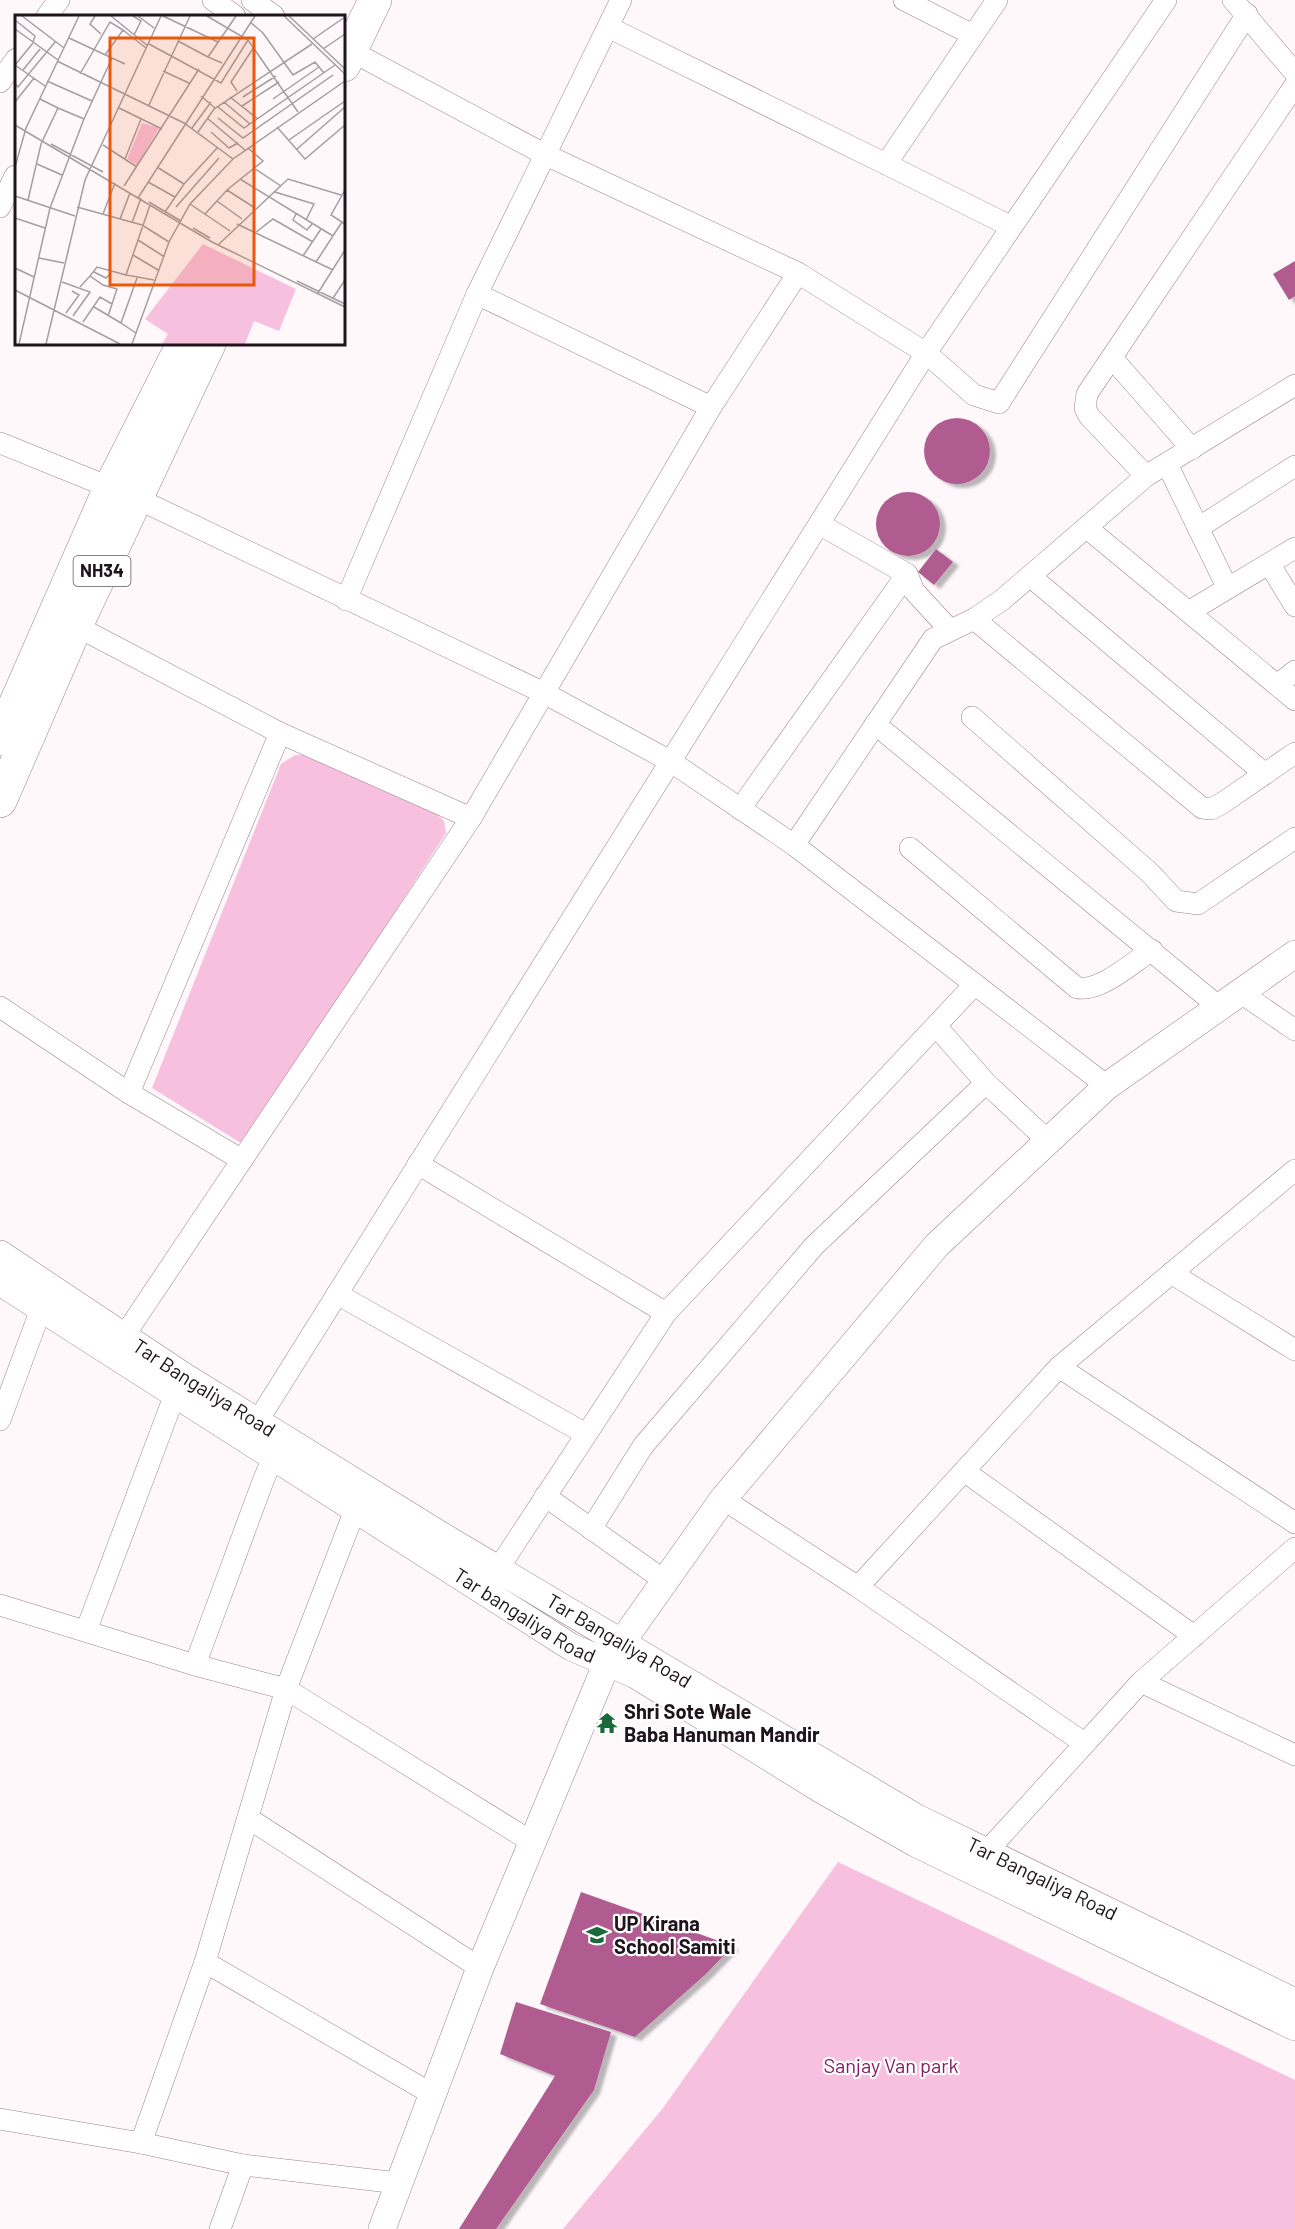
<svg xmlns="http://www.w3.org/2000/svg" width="1295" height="2229" font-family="Barlow,sans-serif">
<defs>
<filter id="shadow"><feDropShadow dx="6" dy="4" stdDeviation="1.5" flood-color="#0004"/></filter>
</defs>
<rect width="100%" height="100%" fill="#fef8fb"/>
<!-- green -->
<g fill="#f7c0df">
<path d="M 295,755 L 307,755 L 437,814 L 444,821 L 446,833 L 244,1145 L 152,1088 L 281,764 Z"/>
<path d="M 838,1862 L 1295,2080 L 1295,2229 L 563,2229 L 663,2108 Z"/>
</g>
<!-- building -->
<g fill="#b15c90" filter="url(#shadow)">
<path d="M 1295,261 L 1295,296 L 1289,300 L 1273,274 Z"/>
<circle cx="957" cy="451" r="33"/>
<circle cx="908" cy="524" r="32"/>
<path d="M 936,549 L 953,562 L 934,585 L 918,572 Z"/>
<path d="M 581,1892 L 733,1946 L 706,1974 L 635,2037 L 540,2004 Z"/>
<path d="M 516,2002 L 611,2032 L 594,2090 L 496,2229 L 459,2229 L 555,2076 L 500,2054 Z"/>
</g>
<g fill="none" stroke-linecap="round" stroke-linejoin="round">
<defs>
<g id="minor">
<path d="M 213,0 L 235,16"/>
<path d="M 252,0 L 274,16"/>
<path d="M 904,0 L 973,35"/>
<path d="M 997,0 L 886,164 L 1010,226"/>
<path d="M 1233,0 L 1295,73"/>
<path d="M 47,16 L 59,0"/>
<path d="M 608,27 L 886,164"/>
<path d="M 351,51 L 544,154 L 798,273 L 926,353 L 974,395 L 999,403 L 1247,14"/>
<path d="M 0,82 L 16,59"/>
<path d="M 0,207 L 15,176 L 16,177"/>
<path d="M 477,294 L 711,407"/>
<path d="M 1112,358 L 1192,449"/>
<path d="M 0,443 L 136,498 L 544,693 L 670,761 L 794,845 L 1107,1086"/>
<path d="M 1167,464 L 1227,587"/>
<path d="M 1146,476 L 1089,416 L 1085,408 L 1087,394 L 1295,85"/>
<path d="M 819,524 L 907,574 L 914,591 L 949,629"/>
<path d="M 1087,528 L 1295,700"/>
<path d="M 1198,528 L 1295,466"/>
<path d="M 1270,565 L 1295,606"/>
<path d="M 1030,576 L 1265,774"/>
<path d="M 346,600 L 477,294 L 621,0"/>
<path d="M 1190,611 L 1295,548"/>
<path d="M 974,619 L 1202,808 L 1211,809 L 1221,804 L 1295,753"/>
<path d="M 76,626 L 280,733 L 471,818"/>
<path d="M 1277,685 L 1295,671"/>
<path d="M 972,717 L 1150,873 L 1176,901 L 1198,904 L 1295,838"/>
<path d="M 875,724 L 1218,1006"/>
<path d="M 740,809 L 907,574"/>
<path d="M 794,845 L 933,639 L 974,619 L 1002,600 L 1146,476 L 1295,385"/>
<path d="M 910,848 L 1077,988 C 1101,992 1133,962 1152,950"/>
<path d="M 1241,993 L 1295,1030"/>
<path d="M 0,1007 L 129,1093 L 242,1160"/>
<path d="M 936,1026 L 986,1083 L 1048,1141"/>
<path d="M 129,1093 L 280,733"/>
<path d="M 418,1164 L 666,1313"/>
<path d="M 1171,1273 L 1295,1350"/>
<path d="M 337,1294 L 586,1434"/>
<path d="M 124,1336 L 471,818 L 711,407 L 798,273"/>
<path d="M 1059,1367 L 1295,1523"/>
<path d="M 0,1420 L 41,1309"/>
<path d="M 249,1435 L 926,353 L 1166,0"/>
<path d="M 964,1471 L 1194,1636"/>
<path d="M 545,1496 L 665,1581"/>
<path d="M 723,1499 L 858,1587 L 1084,1743"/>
<path d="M 355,1510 L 286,1689 L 205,1962 L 141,2143 L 243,2165 L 398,2183"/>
<path d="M 591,1529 L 643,1446 L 814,1246 L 986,1083"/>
<path d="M 498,1569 L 666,1313 L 975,984"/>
<path d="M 858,1587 L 1059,1367 L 1295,1170"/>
<path d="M 0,1605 L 195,1665 L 286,1689 L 532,1842"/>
<path d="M 86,1631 L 175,1394"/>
<path d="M 195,1665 L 263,1481 L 279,1444"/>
<path d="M 1141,1682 L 1295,1755"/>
<path d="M 248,1818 L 480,1968"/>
<path d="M 978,1861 L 1141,1682 L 1295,1548"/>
<path d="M 205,1962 L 432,2094"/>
<path d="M 0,2119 L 141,2143"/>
<path d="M 220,2229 L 243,2165"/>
</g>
<g id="tertiary">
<path id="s1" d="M 0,1254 L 185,1377 L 437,1533 L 917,1818 L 1295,2002"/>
<path id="s2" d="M 0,1282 L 571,1647 L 636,1675 L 822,1790 L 917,1844 L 1295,2027"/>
<path d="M 382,2229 L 480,1968 L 607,1663 L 723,1499 L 937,1245 L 1107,1086 L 1295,954"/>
</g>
<g id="trunk">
<path d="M 344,65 L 375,0"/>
<path d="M 0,739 L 110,488 L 183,344"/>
<path d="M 0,801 L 76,626 L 209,344"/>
</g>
</defs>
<!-- minor casing -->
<use href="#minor" stroke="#9c8291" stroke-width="22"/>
<!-- tertiary casing -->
<use href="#tertiary" stroke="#9c8291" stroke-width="28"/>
<!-- trunk casing -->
<use href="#trunk" stroke="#9c8291" stroke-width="34"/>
<!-- minor -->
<use href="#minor" stroke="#fff" stroke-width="21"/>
<!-- tertiary -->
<use href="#tertiary" stroke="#fff" stroke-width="27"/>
<!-- trunk -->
<use href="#trunk" stroke="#fff" stroke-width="33"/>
</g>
<!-- icons -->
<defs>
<symbol id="temple-bare" viewBox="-9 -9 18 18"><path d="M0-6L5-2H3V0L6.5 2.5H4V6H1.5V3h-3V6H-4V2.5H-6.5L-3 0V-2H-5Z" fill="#1a6938" stroke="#fff" stroke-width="2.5" paint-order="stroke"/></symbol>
<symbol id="school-bare" viewBox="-9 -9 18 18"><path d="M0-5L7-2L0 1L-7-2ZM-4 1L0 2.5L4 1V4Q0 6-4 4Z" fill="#1a6938" stroke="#fff" stroke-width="2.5" paint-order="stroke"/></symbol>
</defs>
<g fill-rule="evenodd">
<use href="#temple-bare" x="592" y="1708" width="30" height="30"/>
<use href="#school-bare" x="582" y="1920" width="30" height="30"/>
</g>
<g text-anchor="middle" stroke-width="4.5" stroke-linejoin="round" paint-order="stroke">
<!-- shield labels -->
<rect fill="#fff" stroke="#625a5f" stroke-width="1.5" x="73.5" y="556" width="57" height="30" rx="4.5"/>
<g font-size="18" font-weight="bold" fill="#1e141a">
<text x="102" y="577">NH34</text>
</g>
<!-- street labels -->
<g font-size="20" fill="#1e141a" stroke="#fff">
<text dy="7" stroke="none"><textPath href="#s1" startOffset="244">Tar Bangaliya Road</textPath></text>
<text dy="7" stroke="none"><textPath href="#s2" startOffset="622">Tar bangaliya Road</textPath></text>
<text dy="7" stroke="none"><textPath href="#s1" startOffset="730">Tar Bangaliya Road</textPath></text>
<text dy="7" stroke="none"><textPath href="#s1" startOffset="1216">Tar Bangaliya Road</textPath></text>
</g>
<!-- poi labels -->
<g font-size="20" font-weight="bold" fill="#1e141a" stroke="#fff" text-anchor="start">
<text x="624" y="1719">Shri Sote Wale<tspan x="624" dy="23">Baba Hanuman Mandir</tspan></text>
<text x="614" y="1931">UP Kirana<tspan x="614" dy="23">School Samiti</tspan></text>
</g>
<!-- park labels -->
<g font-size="20" fill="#841b64" stroke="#fff">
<text x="891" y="2073">Sanjay Van park</text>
</g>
</g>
<!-- overview -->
<g transform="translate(15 15)">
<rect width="330" height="330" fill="#fef8fb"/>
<path d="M 127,108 L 144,113 L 122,150 L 112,144 ZM 188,229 L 281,274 L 264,316 L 239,306 L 230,329 L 147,329 L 153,319 L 130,304 Z" fill="#f7c0df"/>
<path fill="none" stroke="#a49da1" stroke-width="1.5" d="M 7,1 L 49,33M 80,1 L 75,9 L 86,19M 96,1 L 133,31M 118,1 L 126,6 L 119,20M 123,1 L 139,13M 148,1 L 203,27M 192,1 L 233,25 L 283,97M 269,1 L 330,59M 274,1 L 330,54M 0,5 L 20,21 L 18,27M 235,7 L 248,18 L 278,60 L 300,47 L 309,58M 0,14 L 43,45M 54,23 L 97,43M 298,24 L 330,2M 163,26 L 193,42M 134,29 L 206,68 L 233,25M 308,34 L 330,19M 90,40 L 108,15 L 131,33M 42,46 L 169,108 L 218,144M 207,48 L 193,42 L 221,1M 0,50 L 30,71M 0,50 L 18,28M 8,55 L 25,34M 148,56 L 174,68M 65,59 L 95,7 L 108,15M 32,66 L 77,86M 0,69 L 3,72 L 40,27M 222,76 L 216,67 L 239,32M 186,81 L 200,93M 215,82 L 243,104M 228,82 L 261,61M 25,84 L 43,93M 258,84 L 304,52M 0,87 L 19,63M 209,87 L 235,109M 134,90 L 175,1M 227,91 L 264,67M 203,92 L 229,113 L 320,50M 104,93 L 147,114M 192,103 L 230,135M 203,103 L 228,123 L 318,60M 69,104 L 97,43 L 110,49M 0,110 L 197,227 L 330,292M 262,112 L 290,144 L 330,110M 177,113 L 196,87M 183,117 L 199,94 L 297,29M 196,117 L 214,133 L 223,128M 274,125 L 330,86M 36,129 L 88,157M 88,130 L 122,152M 282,134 L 330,92M 110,144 L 126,104M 22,149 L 47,160M 0,152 L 11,113 L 64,1M 142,152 L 169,169M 239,153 L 266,171M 225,164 L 318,221M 133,167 L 160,182M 109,171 L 184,54M 212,175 L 240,193M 330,175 L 316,200 L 330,209M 260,177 L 299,189 L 291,205M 0,181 L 60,201M 123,183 L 240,1M 202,186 L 227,204M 134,187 L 166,206M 175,189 L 215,216M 135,190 L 111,260 L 139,265M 62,192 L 127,210 L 154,227M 161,192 L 204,143M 150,197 L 169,169 L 203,132M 88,199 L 100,168M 190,199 L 212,175 L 248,146 L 233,133M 281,199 L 278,205 L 292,215 L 297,209M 0,203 L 30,213M 105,204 L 115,178M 117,208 L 126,183M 222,209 L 318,255M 178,213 L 195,223M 240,218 L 258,204 L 298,227M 123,225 L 148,241M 203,230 L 273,164 L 326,180M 118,240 L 143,255M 288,241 L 306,214M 24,243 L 49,248M 301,247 L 327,207M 0,253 L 19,262M 79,257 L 91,263 L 96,258M 75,261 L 82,252 L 111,260M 282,266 L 330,289M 47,267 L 75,277 L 58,301M 65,272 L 75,261 L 88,270 L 102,274 L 93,301M 0,275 L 105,329M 303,278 L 330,235M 318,283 L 330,265M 79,292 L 106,308M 51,298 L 64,280 L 57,276M 68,307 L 85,282 L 97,289M 121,318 L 106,308 L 122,263M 4,329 L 35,193 L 69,104 L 43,93 L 26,129 L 13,185M 31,329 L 70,165 L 146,1M 117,329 L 154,227 L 175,189 L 218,144 L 330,66"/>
<path fill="#e8590c" fill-opacity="0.15" stroke="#e8590c" stroke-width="3" d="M 95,23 L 239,23 L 239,270 L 95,270 Z"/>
<rect width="330" height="330" fill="none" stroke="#1e141a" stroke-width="3"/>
</g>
</svg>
